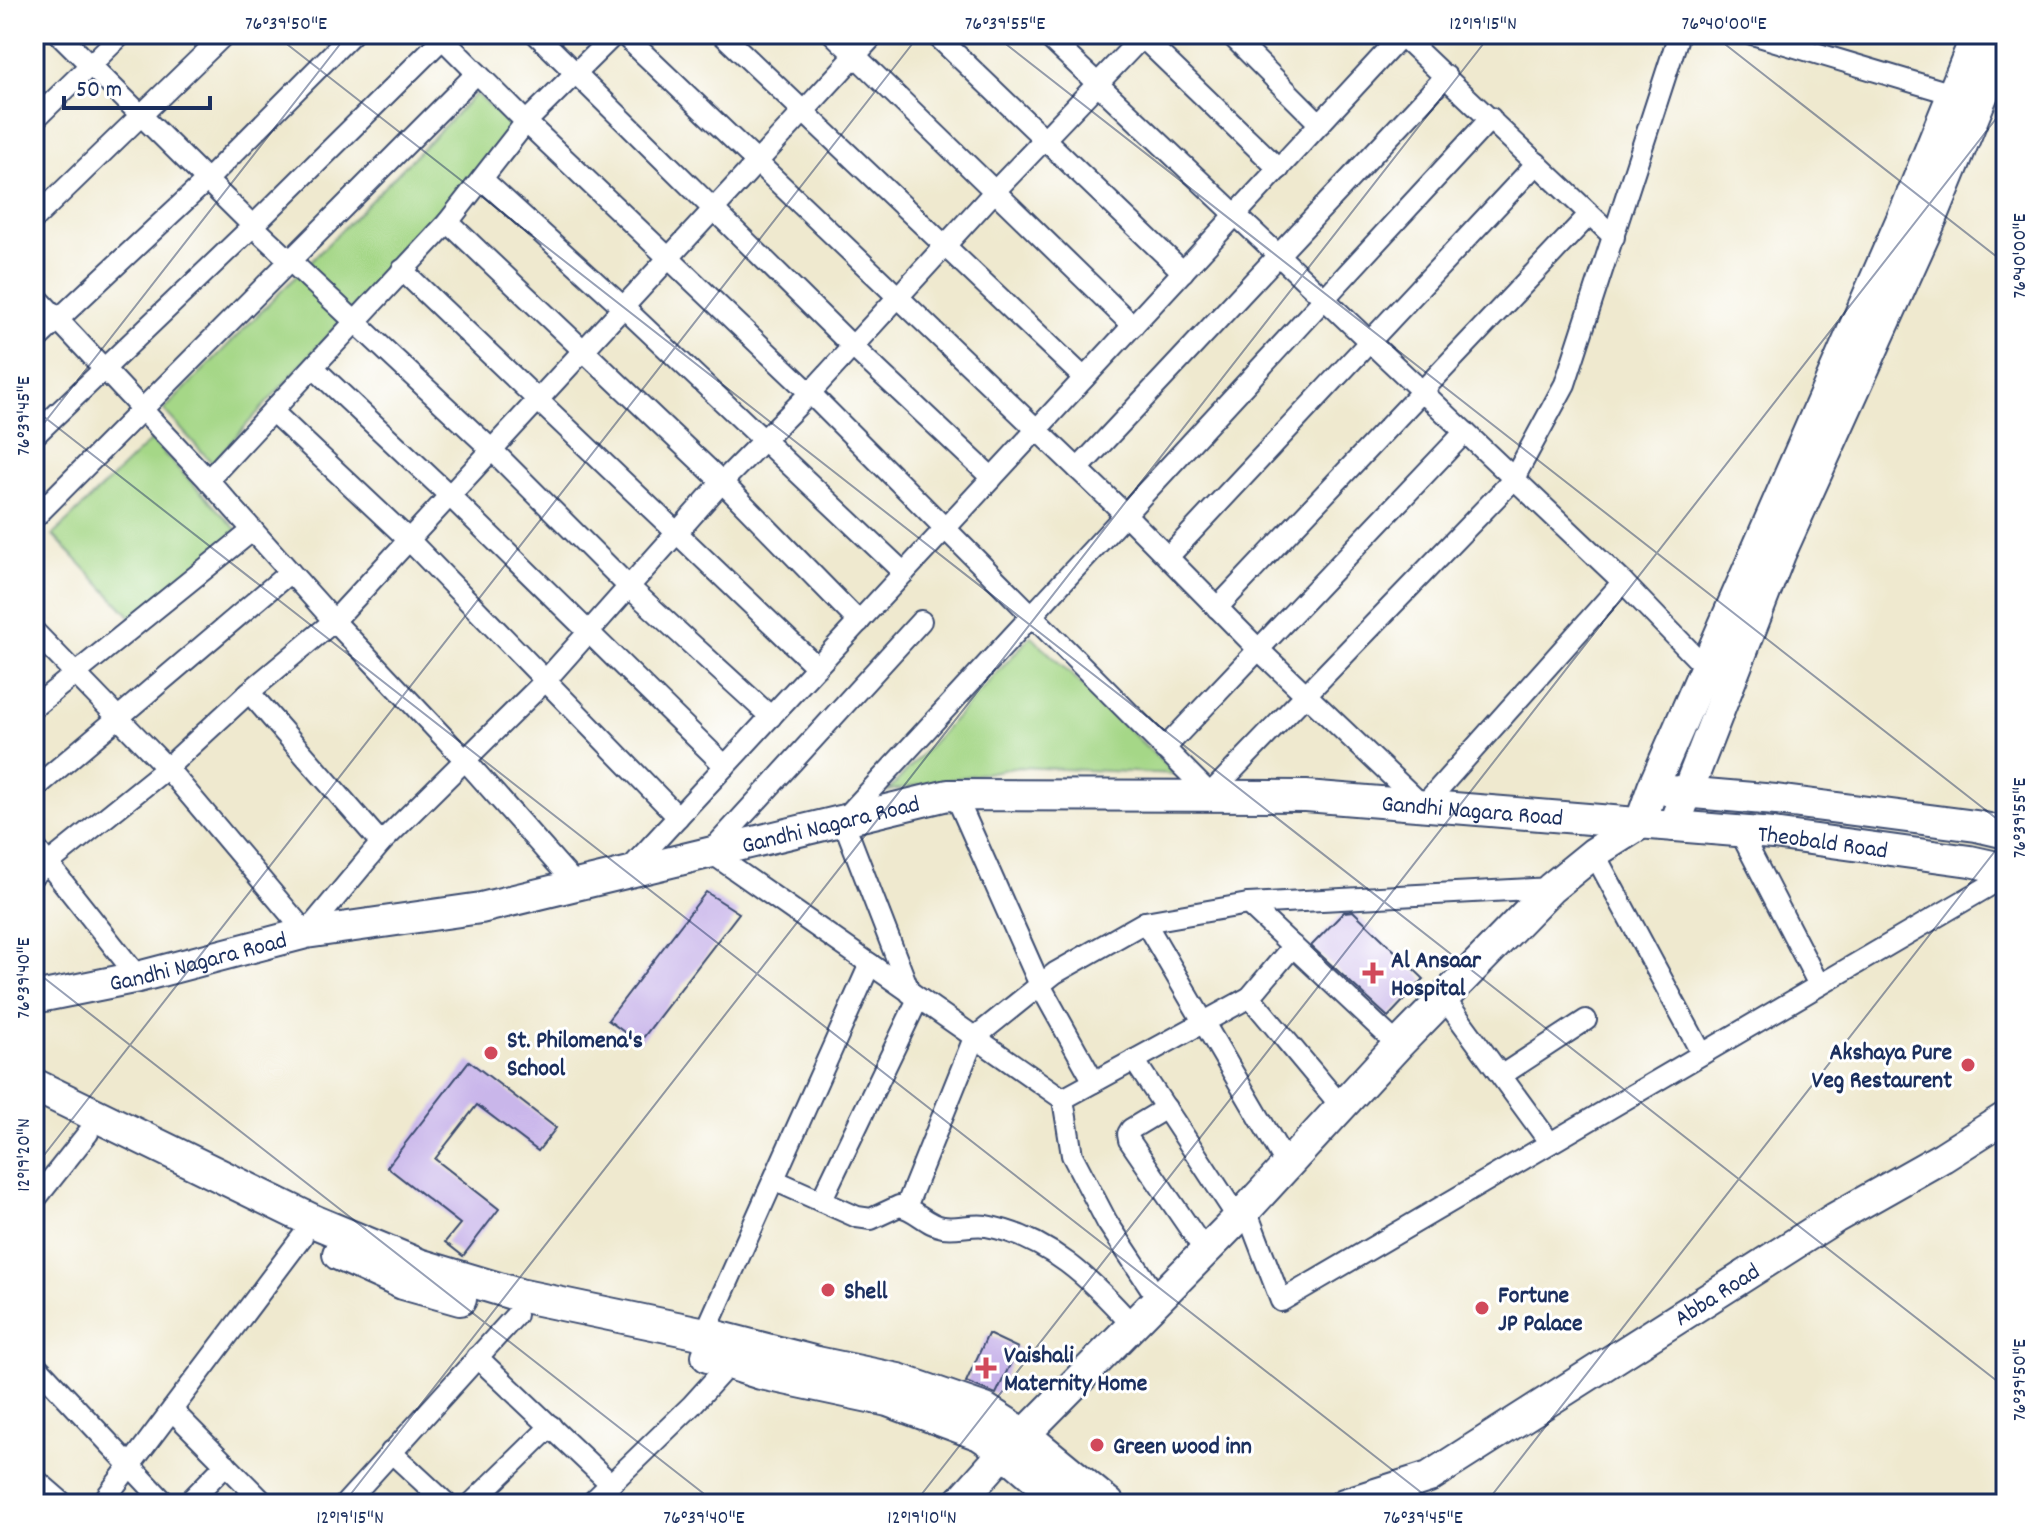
<svg xmlns="http://www.w3.org/2000/svg" width="2040" height="1538" font-family="Dekko,sans-serif">
<rect width="100%" height="100%" fill="#fff"/>
<filter id="ink" filterUnits="userSpaceOnUse"><feTurbulence type="fractalNoise" baseFrequency=".0125" numOctaves="2"/><feDisplacementMap in="SourceGraphic" scale="16" xChannelSelector="R" yChannelSelector="G"/><feConvolveMatrix kernelMatrix="1 2 1 2 8 2 1 2 1" color-interpolation-filters="sRGB"/></filter>
<filter id="wash" filterUnits="userSpaceOnUse"><feTurbulence type="fractalNoise" baseFrequency=".006" numOctaves="4" result="noise"/><feDisplacementMap in="SourceGraphic" scale="32" xChannelSelector="R" yChannelSelector="G"/><feGaussianBlur stdDeviation="1.8" result="paint"/><feColorMatrix in="noise" values="0 0 0 0 0 0 0 0 0 0 0 0 0 0 0 0 0 1.4 0 .05"/><feComposite in="paint" operator="in"/></filter>
<g filter="url(#wash)">
<rect width="100%" height="100%" fill="#efe9cf"/>
<!-- green -->
<g fill="#a5d787" stroke="#608372" stroke-width="2">
<path d="M 476,94 L 515,129 L 212,463 L 164,410 Z"/>
<path d="M 151,440 L 237,530 L 133,619 L 53,535 Z"/>
<path d="M 1031,636 L 1175,774 L 1018,767 L 888,791 Z"/>
</g>
<g id="blocks">
<!-- building -->
<g fill="#c9b6ea">
<path d="M 706,892 L 739,913 L 639,1043 L 608,1020 Z"/>
<path d="M 1353,911 L 1424,979 L 1388,1017 L 1311,946 L 1344,912 Z"/>
<path d="M 469,1061 L 556,1128 L 538,1151 L 477,1105 L 435,1159 L 499,1209 L 463,1256 L 445,1242 L 460,1224 L 387,1167 Z"/>
<path d="M 988,1334 L 1018,1348 L 996,1394 L 966,1382 Z"/>
</g>
</g>
</g>
<g filter="url(#ink)">
<use href="#blocks" fill-opacity="0" stroke="#3b4b6f" stroke-width="2"/>
<g fill="none" stroke-linecap="round" stroke-linejoin="round">
<defs>
<g id="street">
<path d="M 59,34 L 253,226 L 492,450 L 629,587 L 771,717"/>
<path d="M 438,34 L 526,122 L 810,393 L 1210,794 L 1513,480 L 1565,384 L 1679,34"/>
<path d="M 536,34 L 854,348 L 992,478"/>
<path d="M 623,34 L 1125,514 L 1259,650 L 1423,806 L 1623,582"/>
<path d="M 722,34 L 1084,378"/>
<path d="M 833,34 L 1133,326"/>
<path d="M 935,34 L 1183,272"/>
<path d="M 1045,34 L 1623,582 L 1706,668"/>
<path d="M 1139,34 L 1279,169"/>
<path d="M 1230,34 L 1320,124"/>
<path d="M 1400,34 L 1614,237"/>
<path d="M 1752,34 L 1953,94"/>
<path d="M 34,120 L 122,34"/>
<path d="M 482,179 L 623,307 L 904,573"/>
<path d="M 34,219 L 225,34"/>
<path d="M 448,222 L 722,482 L 859,622"/>
<path d="M 402,270 L 817,667"/>
<path d="M 34,294 L 208,480 L 334,621 L 466,761 L 576,885"/>
<path d="M 34,342 L 206,181 L 352,34"/>
<path d="M 314,368 L 450,496 L 725,766"/>
<path d="M 272,411 L 409,540 L 678,817"/>
<path d="M 34,436 L 253,226 L 442,39"/>
<path d="M 1078,469 L 1446,76"/>
<path d="M 208,480 L 448,222 L 526,122 L 615,34"/>
<path d="M 34,518 L 477,73"/>
<path d="M 1168,557 L 1537,163"/>
<path d="M 1217,608 L 1589,215"/>
<path d="M 921,621 L 710,852 L 1063,1099 L 1072,1155 L 1107,1222 L 1158,1299"/>
<path d="M 34,631 L 167,768 L 306,933 L 381,843 L 545,681 L 722,482 L 810,393 L 995,191 L 1145,34"/>
<path d="M 249,692 L 381,843"/>
<path d="M 34,707 L 253,530"/>
<path d="M 1164,749 L 1465,432"/>
<path d="M 34,789 L 290,572"/>
<path d="M 955,794 L 1040,985 L 1094,1082"/>
<path d="M 1740,832 L 1819,985"/>
<path d="M 34,846 L 138,977"/>
<path d="M 1594,853 L 1702,1054"/>
<path d="M 626,873 L 1403,34"/>
<path d="M 34,875 L 167,768 L 249,692 L 334,621 L 875,34"/>
<path d="M 1248,904 L 1398,1045"/>
<path d="M 1145,922 L 1287,1165"/>
<path d="M 910,993 L 843,820 L 1491,118"/>
<path d="M 1250,997 L 1341,1106"/>
<path d="M 1444,998 L 1550,1143"/>
<path d="M 1134,1060 L 1238,1218"/>
<path d="M 1502,1075 L 1586,1020"/>
<path d="M 1063,1099 L 1250,997 L 1293,946"/>
<path d="M 1166,1108 L 1131,1129 L 1128,1134 L 1129,1140 L 1205,1251"/>
<path d="M 774,1180 L 857,1217 L 871,1219 L 899,1206 C 916,1209 927,1225 943,1227 C 957,1229 972,1224 986,1226 C 1048,1237 1092,1280 1132,1325"/>
<path d="M 34,1201 L 88,1133"/>
<path d="M 821,1201 L 918,999"/>
<path d="M 906,1207 L 974,1038 L 1055,973 L 1145,922 L 1248,904 L 1551,888"/>
<path d="M 1246,1210 L 1281,1301 L 2006,876"/>
<path d="M 701,1342 L 870,964"/>
<path d="M 477,1357 L 611,1484"/>
<path d="M 34,1363 L 166,1504"/>
<path d="M 172,1410 L 265,1504"/>
<path d="M 391,1452 L 447,1504"/>
<path d="M 34,1478 L 64,1504"/>
<path d="M 101,1504 L 302,1237"/>
<path d="M 187,1504 L 226,1464"/>
<path d="M 345,1504 L 516,1315"/>
<path d="M 471,1504 L 551,1426"/>
<path d="M 590,1504 L 692,1405 L 730,1363"/>
</g>
<g id="secondary">
<path d="M 1670,791 L 1776,800 L 1976,826 L 2006,833"/>
<path d="M 1674,826 L 1780,554 L 1932,218 L 2006,38"/>
<path id="s1" d="M 34,998 L 138,977 L 306,933 L 481,908 L 948,795 L 1306,796 L 1773,834 L 1970,861 L 2006,869"/>
<path d="M 1024,1435 L 1246,1210 L 1398,1045 L 1551,888 L 1594,853 L 1640,824 L 1653,787 L 1907,207 L 1977,34"/>
<path d="M 958,1504 L 1005,1451"/>
<path id="s2" d="M 1344,1504 L 1429,1477 L 1835,1218 L 1943,1157 L 2006,1117"/>
</g>
<g id="primary">
<path d="M 34,1085 L 315,1222 L 419,1265 L 519,1295 L 705,1334 L 817,1363 L 898,1380 L 985,1410 L 1024,1435 L 1108,1504"/>
<path d="M 339,1254 L 403,1283 L 460,1299"/>
<path d="M 708,1356 L 761,1373 L 888,1400 L 980,1434 L 1005,1451 L 1067,1504"/>
</g>
</defs>
<!-- street casing -->
<use href="#street" stroke="#3b4b6f" stroke-width="24"/>
<!-- secondary casing -->
<use href="#secondary" stroke="#3b4b6f" stroke-width="34"/>
<!-- primary casing -->
<use href="#primary" stroke="#3b4b6f" stroke-width="36"/>
<!-- street -->
<use href="#street" stroke="#fff" stroke-width="20"/>
<!-- secondary -->
<use href="#secondary" stroke="#fff" stroke-width="30"/>
<!-- primary -->
<use href="#primary" stroke="#fff" stroke-width="32"/>
</g>
</g>
<!-- ticks -->
<path fill="none" stroke="#1b2f5e" stroke-width="2" stroke-opacity="0.45" d="M 274,34 L 2006,1388M 993,34 L 2006,826M 1712,34 L 2006,264M 34,409 L 1436,1504M 34,436 L 348,34M 34,970 L 717,1504M 34,1168 L 920,34M 343,1504 L 1491,34M 914,1504 L 2006,106M 1485,1504 L 2006,837"/>
<!-- markers -->
<g fill="#d1495b" stroke="#fff" stroke-width="3">
<path d="M1369 961h8v8h8v8h-8v8h-8v-8h-8v-8h8z"/>
<circle cx="491" cy="1053" r="8"/>
<circle cx="1968" cy="1065" r="8"/>
<circle cx="828" cy="1290" r="8"/>
<circle cx="1482" cy="1308" r="8"/>
<path d="M982 1356h8v8h8v8h-8v8h-8v-8h-8v-8h8z"/>
<circle cx="1097" cy="1445" r="8"/>
</g>
<g text-anchor="middle" stroke-width="6" stroke-linejoin="round" paint-order="stroke">
<!-- street labels -->
<g font-size="24" fill="#1b2f5e" stroke="#fff">
<text dy="8" stroke="none"><textPath href="#s1" startOffset="1462">Gandhi Nagara Road</textPath></text>
<text dy="8" stroke="none"><textPath href="#s1" startOffset="816">Gandhi Nagara Road</textPath></text>
<text dy="8" stroke="none"><textPath href="#s1" startOffset="1814">Theobald Road</textPath></text>
<text dy="8" stroke="none"><textPath href="#s1" startOffset="168">Gandhi Nagara Road</textPath></text>
<text dy="8" stroke="none"><textPath href="#s2" startOffset="430">Abba Road</textPath></text>
</g>
<!-- poi labels -->
<g font-size="24" font-weight="bold" fill="#1b2f5e" stroke="#fff" text-anchor="start">
<text x="1391" y="967">Al Ansaar<tspan x="1391" dy="28">Hospital</tspan></text>
<text x="507" y="1047">St. Philomena's<tspan x="507" dy="28">School</tspan></text>
<text x="1952" y="1059" text-anchor="end">Akshaya Pure<tspan x="1952" dy="28">Veg Restaurent</tspan></text>
<text x="844" y="1298">Shell</text>
<text x="1498" y="1302">Fortune<tspan x="1498" dy="28">JP Palace</tspan></text>
<text x="1004" y="1362">Vaishali<tspan x="1004" dy="28">Maternity Home</tspan></text>
<text x="1113" y="1453">Green wood inn</text>
</g>
</g>
<!-- margin -->
<rect width="2040" height="1538" fill="none" stroke="#fff" stroke-width="88"/>
<!-- scale -->
<path d="M64 96v12h146v-12" fill="none" stroke="#1b2f5e" stroke-width="4"/>
<text x="76" y="96" font-size="24" fill="#1b2f5e" stroke="#ffffff" stroke-width="6" paint-order="stroke">50 m</text>
<rect x="44" y="44" width="1952" height="1450" fill="none" stroke="#1b2f5e" stroke-width="3"/>
<g font-size="20" text-anchor="middle" fill="#1b2f5e">
<text x="286" y="29">76°39'50"E</text>
<text x="1005" y="29">76°39'55"E</text>
<text x="1483" y="29">12°19'15"N</text>
<text x="1724" y="29">76°40'00"E</text>
<text transform="translate(2018 256) rotate(-90)" y="7">76°40'00"E</text>
<text transform="translate(22 416) rotate(-90)" y="7">76°39'45"E</text>
<text transform="translate(2018 818) rotate(-90)" y="7">76°39'55"E</text>
<text transform="translate(22 978) rotate(-90)" y="7">76°39'40"E</text>
<text transform="translate(22 1155) rotate(-90)" y="7">12°19'20"N</text>
<text transform="translate(2018 1380) rotate(-90)" y="7">76°39'50"E</text>
<text x="350" y="1523">12°19'15"N</text>
<text x="704" y="1523">76°39'40"E</text>
<text x="922" y="1523">12°19'10"N</text>
<text x="1423" y="1523">76°39'45"E</text>
</g>
</svg>
